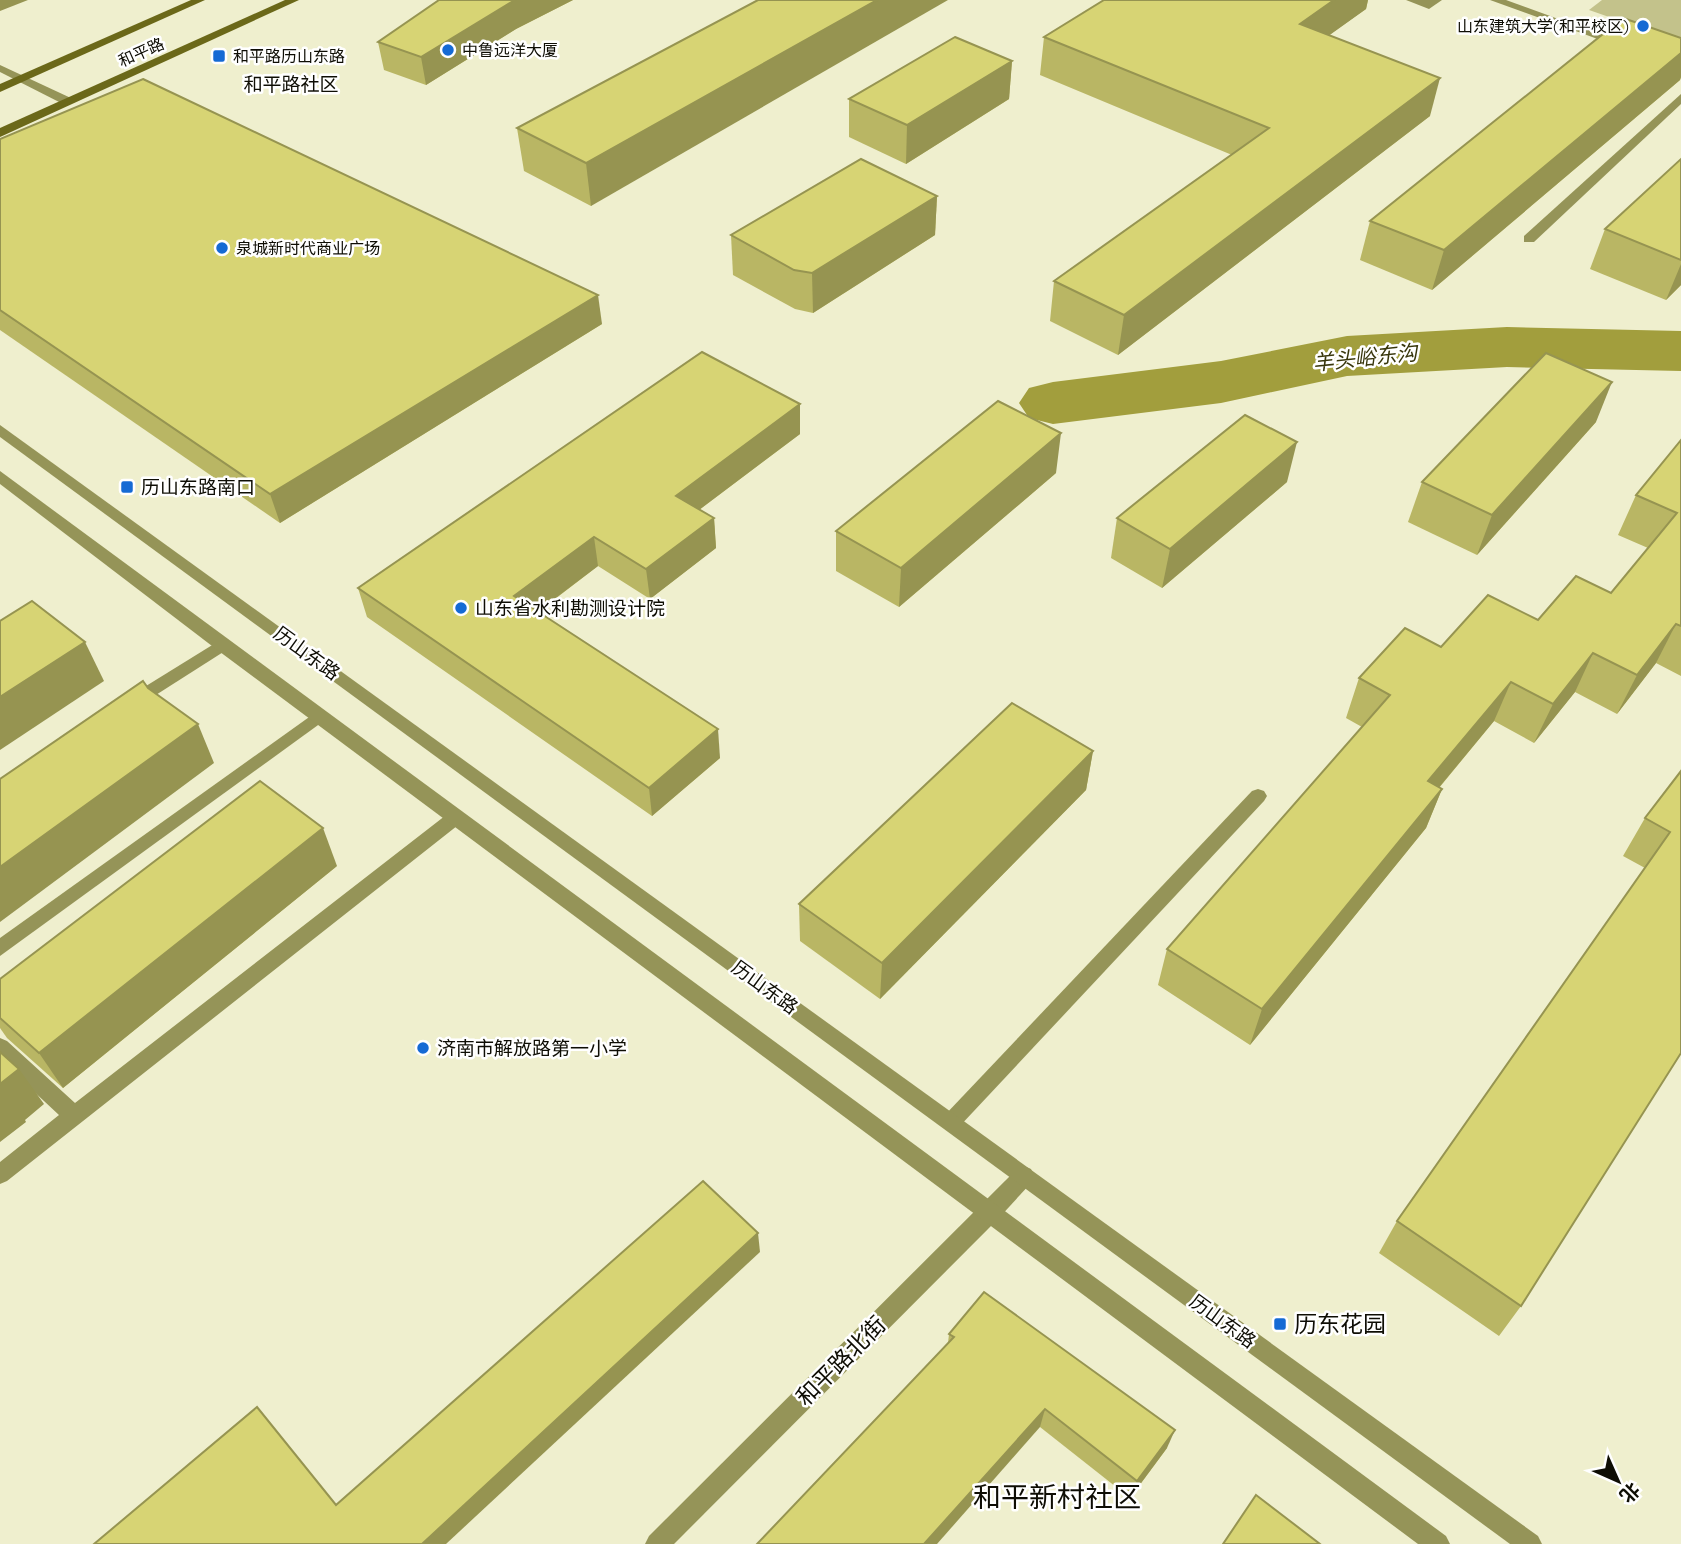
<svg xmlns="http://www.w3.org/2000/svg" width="1681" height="1544" font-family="Quicksand,'Noto Sans SC',sans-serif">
<rect width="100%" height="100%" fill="#efefce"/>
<!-- green -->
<path fill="#c3c28b" d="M 1602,0 L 1681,0 L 1681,42 L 1589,10 Z"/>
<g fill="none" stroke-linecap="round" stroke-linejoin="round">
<!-- river -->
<path fill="#a29e3d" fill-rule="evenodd" d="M 1507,327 L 1681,331 L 1681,371 L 1507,367 L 1347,376 L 1221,403 L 1053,424 L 1029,418 L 1019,403 L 1029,388 L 1053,382 L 1221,361 L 1347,336 Z"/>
<!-- minor -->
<g fill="#959458" fill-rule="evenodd">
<path d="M 1406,0 L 1442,0 L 1429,9 Z"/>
<path d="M 1490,0 L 1506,0 L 1627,44 L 1617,46 Z"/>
<path d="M 0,65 L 73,99 L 75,102 L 65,105 L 0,72 Z"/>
<path d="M 1681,94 L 1681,104 L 1534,242 L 1524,242 L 1524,236 Z"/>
<path d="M 222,639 L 228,641 L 230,645 L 228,649 L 137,707 L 125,707 L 123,703 L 125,699 Z"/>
<path d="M 319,710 L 325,712 L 328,716 L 325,720 L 0,956 L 0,938 Z"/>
<path d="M 1258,789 L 1264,791 L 1267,796 L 1264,801 L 958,1128 L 951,1131 L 944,1128 L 941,1122 L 944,1116 L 1252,791 Z"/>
<path d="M 456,810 L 462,812 L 465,817 L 462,822 L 7,1181 L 0,1184 L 0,1162 L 59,1115 L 0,1060 L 0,1038 L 7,1041 L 75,1103 L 450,812 Z"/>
<path d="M 1024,1166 L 1031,1169 L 1034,1176 L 1031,1183 L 998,1219 L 674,1544 L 645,1544 L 649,1536 L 1017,1169 Z"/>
</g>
<!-- tertiary -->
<g fill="#959458" fill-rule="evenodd">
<path d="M 0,425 L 1538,1536 L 1542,1544 L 1510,1544 L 0,437 Z"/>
<path d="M 0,471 L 1446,1536 L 1450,1544 L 1418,1544 L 216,649 L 0,484 Z"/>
</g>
<!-- secondary -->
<g fill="#6b6819" fill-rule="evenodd">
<path d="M 191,0 L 205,0 L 0,92 L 0,84 Z"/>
<path d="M 285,0 L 299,0 L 0,137 L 0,128 Z"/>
</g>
</g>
<!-- wall -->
<g fill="#b9b664">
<path d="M 439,0 L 573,0 L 516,29 L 426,85 L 384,70 L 378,42 Z"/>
<path d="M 758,0 L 591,206 L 524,171 L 517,128 Z"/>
<path d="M 1104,0 L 1368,0 L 1366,9 L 1329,35 L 1430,116 L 1118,355 L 1050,321 L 1054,281 L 1232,155 L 1040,75 L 1044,37 Z"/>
<path d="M 1681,38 L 1681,77 L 1680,80 L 1432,290 L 1360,260 L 1370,221 Z"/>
<path d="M 1012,61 L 1009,99 L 906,164 L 849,137 L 849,99 Z"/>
<path d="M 0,139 L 602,324 L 280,523 L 0,330 Z"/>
<path d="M 1681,159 L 1681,285 L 1666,300 L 1590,269 L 1605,229 Z"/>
<path d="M 937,196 L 935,235 L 813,313 L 795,309 L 733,275 L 731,235 Z"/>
<path d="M 800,404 L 800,434 L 699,510 L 714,518 L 716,548 L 650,599 L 598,566 L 538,612 L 720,758 L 652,816 L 367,617 L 358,588 Z"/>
<path d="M 1596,422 L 1477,555 L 1408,522 L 1422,482 Z"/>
<path d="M 1681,440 L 1681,676 L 1656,663 L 1617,714 L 1575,692 L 1534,743 L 1494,721 L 1439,788 L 1442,789 L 1426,828 L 1250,1045 L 1158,985 L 1167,949 L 1362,727 L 1346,718 L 1359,678 L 1441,647 L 1538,620 L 1611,593 L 1648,548 L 1618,535 L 1636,495 Z"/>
<path d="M 1056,473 L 899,607 L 836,571 L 836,531 Z"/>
<path d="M 1287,482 L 1162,588 L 1111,558 L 1117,518 Z"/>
<path d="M 1093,751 L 1086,790 L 880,999 L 800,941 L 799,904 Z"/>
<path d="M 1681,771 L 1681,1053 L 1521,1306 L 1499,1336 L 1379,1253 L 1397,1221 L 1645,868 L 1623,856 L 1645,818 Z"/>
<path d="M 337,866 L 63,1088 L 7,1038 L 0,1028 L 0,979 Z"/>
<path d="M 949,1334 L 1167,1448 L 1130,1498 L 1040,1427 L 948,1343 Z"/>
</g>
<!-- shaded-wall -->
<g fill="#969451">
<path d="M 0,0 L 28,0 L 0,11 Z"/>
<path d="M 515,0 L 573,0 L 516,29 L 426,85 L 421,57 Z"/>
<path d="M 877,0 L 948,0 L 591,206 L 586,163 Z"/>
<path d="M 1334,0 L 1368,0 L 1366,9 L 1292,62 L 1300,24 Z"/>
<path d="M 1681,53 L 1681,77 L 1680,80 L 1432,290 L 1444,250 Z"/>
<path d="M 1012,61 L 1009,99 L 906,164 L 907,125 Z"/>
<path d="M 1440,78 L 1430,116 L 1118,355 L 1124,315 Z"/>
<path d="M 937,196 L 935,235 L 813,313 L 812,273 Z"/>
<path d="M 1681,264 L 1681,285 L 1666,300 Z"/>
<path d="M 598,295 L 602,324 L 280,523 L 270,494 Z"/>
<path d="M 1612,382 L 1596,422 L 1477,555 L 1492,515 Z"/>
<path d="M 800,404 L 800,434 L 679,525 L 676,496 Z"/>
<path d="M 1061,433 L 1056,473 L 899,607 L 901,568 Z"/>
<path d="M 1297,442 L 1287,482 L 1162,588 L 1170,549 Z"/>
<path d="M 714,518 L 716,548 L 650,599 L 646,569 Z"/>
<path d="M 594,537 L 598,566 L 520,625 L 514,596 Z"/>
<path d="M 1676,624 L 1656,663 L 1617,714 L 1637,675 Z"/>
<path d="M 85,642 L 104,681 L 0,750 L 0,697 Z"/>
<path d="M 1593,653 L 1575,692 L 1534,743 L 1553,704 Z"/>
<path d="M 1511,682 L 1494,721 L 1412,820 L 1428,781 Z"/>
<path d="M 198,724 L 214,763 L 0,922 L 0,867 Z"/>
<path d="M 718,729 L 720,758 L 652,816 L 649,788 Z"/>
<path d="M 1093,751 L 1086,790 L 880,999 L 882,963 Z"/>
<path d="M 1442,789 L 1426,828 L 1250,1045 L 1262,1009 Z"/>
<path d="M 323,828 L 337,866 L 63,1088 L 39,1053 Z"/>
<path d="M 19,1069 L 44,1104 L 25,1120 L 26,1122 L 0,1142 L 0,1084 Z"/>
<path d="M 758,1233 L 760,1252 L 446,1544 L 422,1544 Z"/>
<path d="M 1045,1409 L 1040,1427 L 937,1544 L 924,1544 Z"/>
<path d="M 1175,1430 L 1167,1448 L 1130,1498 L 1137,1481 Z"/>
</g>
<!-- building -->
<g fill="#d7d474" stroke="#969451" stroke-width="2">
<path d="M 439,0 L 515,0 L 421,57 L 378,42 Z"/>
<path d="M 758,0 L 877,0 L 586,163 L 517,128 Z"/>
<path d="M 1104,0 L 1334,0 L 1300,24 L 1440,78 L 1124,315 L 1054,281 L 1269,128 L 1044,37 Z"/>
<path d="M 1623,18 L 1681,38 L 1681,53 L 1444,250 L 1370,221 Z"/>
<path d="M 955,37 L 1012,61 L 907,125 L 849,99 Z"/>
<path d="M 143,79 L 598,295 L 270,494 L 0,310 L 0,139 Z"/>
<path d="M 861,159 L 937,196 L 812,273 L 794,270 L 731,235 Z"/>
<path d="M 1681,159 L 1681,260 L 1605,229 Z"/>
<path d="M 702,352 L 800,404 L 676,496 L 714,518 L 646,569 L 594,537 L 514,596 L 718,729 L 649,788 L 358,588 Z"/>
<path d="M 1546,353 L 1612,382 L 1492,515 L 1422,482 Z"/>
<path d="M 998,401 L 1061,433 L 901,568 L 836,531 Z"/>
<path d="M 1245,415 L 1297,442 L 1170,549 L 1117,518 Z"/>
<path d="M 1681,440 L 1681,626 L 1676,624 L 1637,675 L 1593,653 L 1553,704 L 1511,682 L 1428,781 L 1442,789 L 1262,1009 L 1167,949 L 1390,695 L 1359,678 L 1405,628 L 1441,647 L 1488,595 L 1538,620 L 1576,576 L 1611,593 L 1677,513 L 1636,495 Z"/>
<path d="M 32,601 L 85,642 L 0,697 L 0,621 Z"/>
<path d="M 143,681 L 148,688 L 198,724 L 0,867 L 0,779 Z"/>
<path d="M 1012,703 L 1093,751 L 882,963 L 799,904 Z"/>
<path d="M 1681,771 L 1681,1053 L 1521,1306 L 1397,1221 L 1670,832 L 1645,818 Z"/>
<path d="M 260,781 L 323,828 L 39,1053 L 0,1018 L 0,979 Z"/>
<path d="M 0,1052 L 19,1069 L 0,1084 Z"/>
<path d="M 703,1181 L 758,1233 L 422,1544 L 94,1544 L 257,1407 L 336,1505 Z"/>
<path d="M 984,1292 L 1175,1430 L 1137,1481 L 1045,1409 L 924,1544 L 757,1544 L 954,1337 L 949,1334 Z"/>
<path d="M 1256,1495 L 1320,1544 L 1223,1544 Z"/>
</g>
<!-- markers -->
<g fill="#156ad4" stroke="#fff" stroke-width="2.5">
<circle cx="1643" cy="26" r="7"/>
<circle cx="448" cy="50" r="7"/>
<rect x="212" y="49" width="14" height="14" rx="3.5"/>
<circle cx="222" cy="248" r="7"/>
<rect x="120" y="480" width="14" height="14" rx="3.5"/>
<circle cx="461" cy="608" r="7"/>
<circle cx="423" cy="1048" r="7"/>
<rect x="1273" y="1317" width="14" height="14" rx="3.5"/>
</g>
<g text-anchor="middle" stroke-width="5" stroke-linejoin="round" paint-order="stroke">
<!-- far-poi labels -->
<g font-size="16" fill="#0e0d04" stroke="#fff" text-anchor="start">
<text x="1629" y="32" text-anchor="end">山东建筑大学(和平校区)</text>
<text x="462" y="56">中鲁远洋大厦</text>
<text x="233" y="62">和平路历山东路</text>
<text x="236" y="254">泉城新时代商业广场</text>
</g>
<!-- far-street labels -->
<g font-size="16" fill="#0e0d04" stroke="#fff">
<text transform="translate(141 52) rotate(-24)" y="6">和平路</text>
</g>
<!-- far-quarter labels -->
<g font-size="19" fill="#0e0d04" stroke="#fff">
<text x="291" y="91">和平路社区</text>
</g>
<!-- poi labels -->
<g font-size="19" fill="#0e0d04" stroke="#fff" text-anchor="start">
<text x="141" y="494">历山东路南口</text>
<text x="475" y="615">山东省水利勘测设计院</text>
<text x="437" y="1055">济南市解放路第一小学</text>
</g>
<!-- street labels -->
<g font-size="19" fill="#0e0d04" stroke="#fff">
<text transform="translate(307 653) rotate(36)" y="7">历山东路</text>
<text transform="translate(765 987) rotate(36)" y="7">历山东路</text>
<text transform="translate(1223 1321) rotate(36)" y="7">历山东路</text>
</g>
<!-- water labels -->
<g font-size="21" font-style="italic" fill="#38360c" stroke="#fff">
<text transform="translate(1365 358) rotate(-6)" y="7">羊头峪东沟</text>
</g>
<!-- near-poi labels -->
<g font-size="23" fill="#0e0d04" stroke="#fff" text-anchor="start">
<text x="1294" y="1332">历东花园</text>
</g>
<!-- near-street labels -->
<g font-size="23" fill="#0e0d04" stroke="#fff">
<text transform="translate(841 1361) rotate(-45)" y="8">和平路北街</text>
</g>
<!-- near-quarter labels -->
<g font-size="28" fill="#0e0d04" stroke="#fff">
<text x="1057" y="1507">和平新村社区</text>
</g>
</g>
<!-- north arrow -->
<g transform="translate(1618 1481) rotate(135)" stroke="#ffffff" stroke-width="5" paint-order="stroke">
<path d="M0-5L12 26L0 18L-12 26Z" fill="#0e0d04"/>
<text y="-10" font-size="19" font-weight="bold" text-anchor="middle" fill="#0e0d04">北</text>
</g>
</svg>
